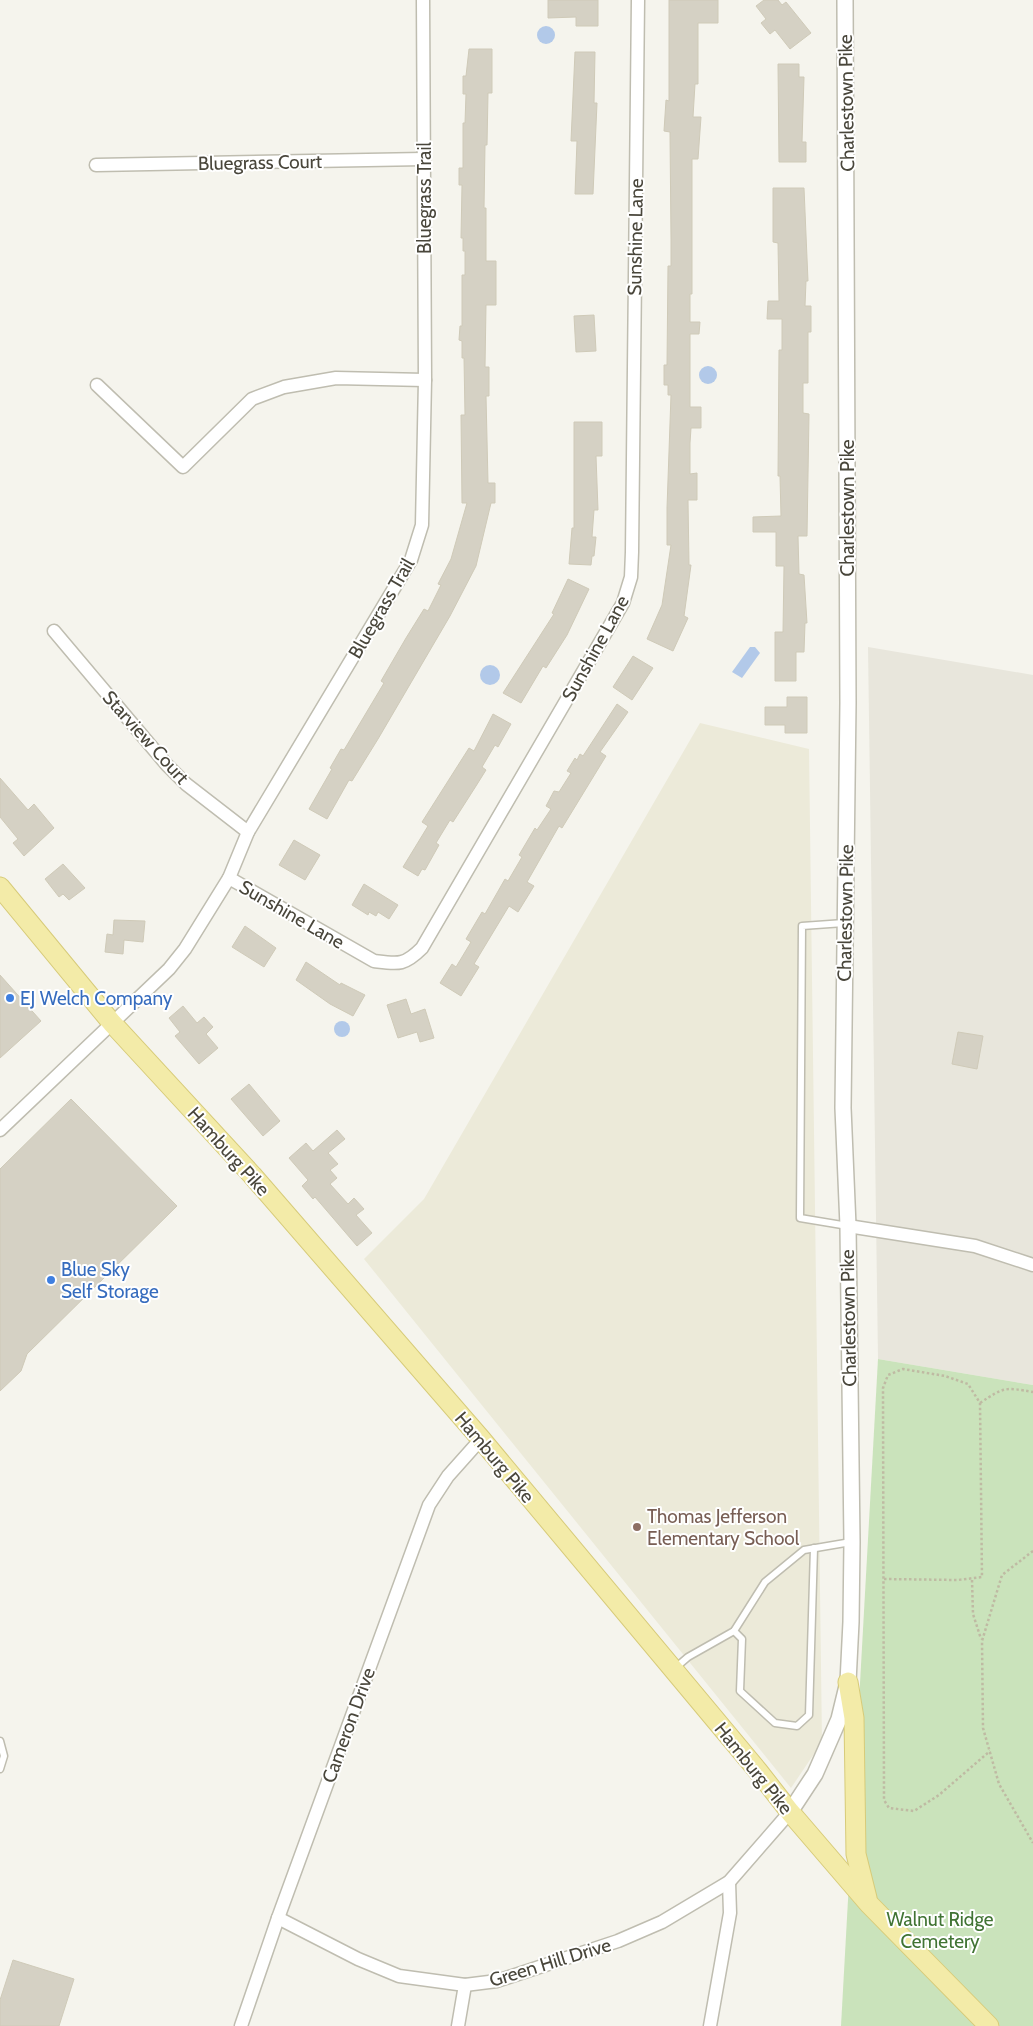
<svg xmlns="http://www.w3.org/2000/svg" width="1033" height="2026" font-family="Cabin,sans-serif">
<rect width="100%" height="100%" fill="#f5f4ed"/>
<!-- residential -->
<path fill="#e8e6dc" d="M 868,647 L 1033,675 L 1033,1385 L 878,1359 Z"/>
<!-- education -->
<path fill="#ecead9" d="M 700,723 L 809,749 L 822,1742 L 791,1788 L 364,1259 L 424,1199 Z"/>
<!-- green -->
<path fill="#cae3bb" d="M 878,1359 L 1033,1385 L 1033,2026 L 841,2026 Z"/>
<!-- water -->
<g fill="#b2c9e9">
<circle cx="546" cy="35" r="9"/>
<circle cx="708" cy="375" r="9"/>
<path d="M 750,647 L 755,647 L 760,653 L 742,678 L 732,672 Z"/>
<circle cx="490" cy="675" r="10"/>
<circle cx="342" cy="1029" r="8"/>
</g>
<!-- building -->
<g fill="#d5d1c4" stroke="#cfcab8">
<path d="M 548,0 L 598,0 L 598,26 L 576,26 L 576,17 L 548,18 Z"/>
<path d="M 669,0 L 718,0 L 718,23 L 698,23 L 698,84 L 695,84 L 693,117 L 701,117 L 698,159 L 692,159 L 692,294 L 690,294 L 690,322 L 700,322 L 699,334 L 690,334 L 690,407 L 701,407 L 701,428 L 691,428 L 690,443 L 690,474 L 697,473 L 697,500 L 688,500 L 689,565 L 691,565 L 684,616 L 688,618 L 673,651 L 647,639 L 662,605 L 671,545 L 667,545 L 667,508 L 671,395 L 668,395 L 668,385 L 664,385 L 664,365 L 667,365 L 668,266 L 671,266 L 671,239 L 670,132 L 664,131 L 666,100 L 669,101 Z"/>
<path d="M 764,0 L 778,0 L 782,5 L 786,2 L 811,33 L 790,49 L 775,30 L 770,34 L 761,23 L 766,19 L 756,6 Z"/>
<path d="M 469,49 L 492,49 L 492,93 L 488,93 L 487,145 L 485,145 L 484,208 L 486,208 L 486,261 L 496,261 L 496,305 L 486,305 L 485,367 L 489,367 L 489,396 L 486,396 L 488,483 L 495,483 L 495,503 L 491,503 L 476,566 L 450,616 L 378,739 L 352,781 L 349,780 L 327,819 L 309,809 L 332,769 L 330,768 L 341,749 L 344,750 L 384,683 L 381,681 L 406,638 L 424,609 L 428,611 L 441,585 L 438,584 L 451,559 L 467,503 L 462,503 L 461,415 L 465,415 L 464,358 L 462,358 L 462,341 L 459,340 L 460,326 L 462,326 L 462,275 L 465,275 L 465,251 L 463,251 L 463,238 L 461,238 L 462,185 L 459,185 L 459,168 L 463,168 L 463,123 L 465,123 L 466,94 L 463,94 L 463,76 L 466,76 Z"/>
<path d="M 575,52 L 595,52 L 594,103 L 597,103 L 593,194 L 575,194 L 577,141 L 571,141 Z"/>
<path d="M 778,64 L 799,64 L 799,77 L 804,77 L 802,142 L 806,142 L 806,162 L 779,162 Z"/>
<path d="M 773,188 L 804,188 L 808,281 L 806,281 L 805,306 L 811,306 L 811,332 L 808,332 L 808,383 L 803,383 L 803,413 L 809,414 L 807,536 L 798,536 L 799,574 L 804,575 L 807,623 L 805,623 L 804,652 L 796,652 L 796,681 L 775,681 L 775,632 L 783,632 L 784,566 L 776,566 L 776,532 L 753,532 L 753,517 L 781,516 L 780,476 L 778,476 L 779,350 L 782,350 L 782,319 L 767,319 L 768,301 L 779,301 L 778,243 L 773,242 Z"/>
<path d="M 594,315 L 596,351 L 576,352 L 574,316 Z"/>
<path d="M 574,422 L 602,422 L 602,456 L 596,456 L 598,510 L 594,510 L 592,537 L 596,537 L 594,556 L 592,556 L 591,565 L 569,564 L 572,528 L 574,528 Z"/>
<path d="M 568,579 L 589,589 L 567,635 L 546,668 L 543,666 L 521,703 L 503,693 L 554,614 L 552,613 Z"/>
<path d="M 633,656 L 653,668 L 632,700 L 613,687 Z"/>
<path d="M 787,697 L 807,697 L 807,733 L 785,733 L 785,725 L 765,725 L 765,707 L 787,707 Z"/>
<path d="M 617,704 L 628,712 L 600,752 L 606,756 L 562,828 L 559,826 L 527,882 L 534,886 L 518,912 L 509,906 L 474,964 L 479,967 L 461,996 L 440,983 L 452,964 L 456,967 L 471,942 L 466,939 L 482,912 L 485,914 L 505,879 L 508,881 L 522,857 L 519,855 L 535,828 L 537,830 L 551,809 L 546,806 L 554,791 L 559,792 L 571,773 L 567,771 L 575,758 L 577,760 L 580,754 L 583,756 Z"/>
<path d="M 493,714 L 511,724 L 498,747 L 495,745 L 482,767 L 486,770 L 476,786 L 453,822 L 450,820 L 436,843 L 439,845 L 425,870 L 422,869 L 418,876 L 403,867 L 428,826 L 422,822 L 469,748 L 474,751 Z"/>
<path d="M 0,778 L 28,810 L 34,804 L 54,828 L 24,856 L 13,843 L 18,839 L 0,817 Z"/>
<path d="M 294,840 L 320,855 L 305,880 L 279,865 Z"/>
<path d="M 63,864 L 85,888 L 69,900 L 63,894 L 59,897 L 45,879 Z"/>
<path d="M 364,884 L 398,905 L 389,919 L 378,912 L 376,916 L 369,912 L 368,915 L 352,905 Z"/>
<path d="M 114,920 L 145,921 L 143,942 L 124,940 L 123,954 L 105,952 L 107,934 L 113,935 Z"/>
<path d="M 245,926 L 276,948 L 264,967 L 232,947 Z"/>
<path d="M 306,962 L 340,985 L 341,983 L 365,995 L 353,1016 L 330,1004 L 296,980 Z"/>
<path d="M 0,975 L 41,1021 L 0,1058 Z"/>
<path d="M 406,999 L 411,1014 L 425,1009 L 434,1038 L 420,1042 L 417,1032 L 398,1038 L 387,1005 Z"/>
<path d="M 183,1006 L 197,1023 L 204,1017 L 213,1027 L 206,1034 L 218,1048 L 199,1064 L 175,1036 L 180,1032 L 169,1018 Z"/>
<path d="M 958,1032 L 983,1036 L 977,1069 L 952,1064 Z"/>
<path d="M 249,1084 L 280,1121 L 263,1136 L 231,1099 Z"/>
<path d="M 71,1099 L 177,1206 L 27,1354 L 21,1371 L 0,1391 L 0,1169 Z"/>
<path d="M 337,1130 L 345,1139 L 328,1153 L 338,1164 L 330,1170 L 337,1178 L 330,1184 L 348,1204 L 354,1198 L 364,1209 L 356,1215 L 372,1233 L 357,1246 L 315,1197 L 313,1199 L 302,1186 L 308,1180 L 289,1158 L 306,1143 L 313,1151 Z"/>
<path d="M 13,1960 L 74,1979 L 59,2026 L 0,2026 L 0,2000 Z"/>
</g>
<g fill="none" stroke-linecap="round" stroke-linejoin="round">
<defs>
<g id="service">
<path d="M 844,923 L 802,926 L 800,1218 L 848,1226"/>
<path d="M 734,1631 L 742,1639 L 740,1691 L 775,1723 L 797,1726 L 809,1715 L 814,1548"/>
<path d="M 674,1669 L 688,1657 L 734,1631 L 765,1582 L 804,1550 L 851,1542"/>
<path d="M 0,1741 L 4,1756 L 0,1769"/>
</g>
<g id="minor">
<path d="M 96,165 L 424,159"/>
<path d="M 97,385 L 183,467 L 252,399 L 284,387 L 336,378 L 425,380"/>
<path d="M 54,631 L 167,765 L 186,784 L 248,832"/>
<path d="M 229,878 L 374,961 C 398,964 404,966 422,948 L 623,603 L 631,577 L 632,552 L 638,0"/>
<path d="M 0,1130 L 169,969 L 185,949 L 229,878 L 248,832 L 411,560 L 422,525 L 425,380 L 423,0"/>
<path d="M 848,1226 L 975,1246 L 1033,1265"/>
<path d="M 278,1918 L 358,1959 L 399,1976 L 465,1985 L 497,1981 L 618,1941 L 662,1922 L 729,1882 L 790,1812"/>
<path d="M 241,2026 L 278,1918 L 429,1505 L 448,1476 L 481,1439"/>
<path d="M 458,2026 L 465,1985"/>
<path d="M 710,2026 L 730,1913 L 729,1882"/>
</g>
<path id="tertiary" d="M 790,1812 L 815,1774 L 839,1719 L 848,1682 L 851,1622 L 852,1542 L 848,1226 L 843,1108 L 848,703 L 845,0"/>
<g id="primary">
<path d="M 0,887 L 112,1023 L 252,1175 L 481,1439 L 758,1771 L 790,1812 L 869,1904 L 989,2026"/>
<path d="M 848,1682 L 854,1718 L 856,1854 L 867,1898"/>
</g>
</defs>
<!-- service casing -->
<use href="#service" stroke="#bfbdb0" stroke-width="9"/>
<!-- minor casing -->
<use href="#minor" stroke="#bfbdb0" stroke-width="15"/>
<!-- tertiary casing -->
<use href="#tertiary" stroke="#bfbdb0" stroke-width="18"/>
<!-- primary casing -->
<use href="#primary" stroke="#d7cb79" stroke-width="21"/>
<!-- path -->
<g stroke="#bfbaa3" stroke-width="2.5" stroke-dasharray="2.5 2.5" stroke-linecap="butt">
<path d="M 980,1403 C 1004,1387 1005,1387 1033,1392"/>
<path d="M 1033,1551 L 1002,1575 L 982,1641 L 983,1728 L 999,1784 L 1033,1843"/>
<path d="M 884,1579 L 958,1580 L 982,1577 L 980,1403 L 968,1384 L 945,1376 L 903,1369 L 888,1375 L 883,1388 L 884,1800 L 889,1808 L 914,1811 L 939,1795 L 990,1751"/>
<path d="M 972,1580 L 973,1614 L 981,1639"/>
</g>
<!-- service -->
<use href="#service" stroke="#fff" stroke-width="6"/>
<!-- minor -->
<use href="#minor" stroke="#fff" stroke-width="12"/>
<!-- tertiary -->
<use href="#tertiary" stroke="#fff" stroke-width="15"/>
<!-- primary -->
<use href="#primary" stroke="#f3eba8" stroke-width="19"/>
</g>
<!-- markers -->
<g fill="#3f7fe0" stroke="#fff" stroke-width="2">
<circle cx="10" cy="998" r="5"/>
<circle cx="51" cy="1280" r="5"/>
</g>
<circle fill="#8d6e63" stroke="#fff" stroke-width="2" cx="637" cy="1527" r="5"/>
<g text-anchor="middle" stroke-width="4" stroke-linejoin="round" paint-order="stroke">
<!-- street labels -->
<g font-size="19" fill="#49463b" stroke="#fff">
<text transform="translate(846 103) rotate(-91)" y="7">Charlestown Pike</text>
<text transform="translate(260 162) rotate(-1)" y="7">Bluegrass Court</text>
<text transform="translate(424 198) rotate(-90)" y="7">Bluegrass Trail</text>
<text transform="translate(635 237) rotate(-89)" y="7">Sunshine Lane</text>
<text transform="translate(847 508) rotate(-90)" y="7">Charlestown Pike</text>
<text transform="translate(381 608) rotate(-60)" y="7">Bluegrass Trail</text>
<text transform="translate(595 648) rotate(-61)" y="7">Sunshine Lane</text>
<text transform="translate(146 737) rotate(48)" y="7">Starview Court</text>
<text transform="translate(845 913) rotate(-89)" y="7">Charlestown Pike</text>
<text transform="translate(292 914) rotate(30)" y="7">Sunshine Lane</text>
<text transform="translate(229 1151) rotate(48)" y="7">Hamburg Pike</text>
<text transform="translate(848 1318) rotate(-91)" y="7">Charlestown Pike</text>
<text transform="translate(495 1457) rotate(50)" y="7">Hamburg Pike</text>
<text transform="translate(348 1725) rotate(-70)" y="7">Cameron Drive</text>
<text transform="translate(754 1768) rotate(51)" y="7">Hamburg Pike</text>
<text transform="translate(550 1962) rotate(-17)" y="7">Green Hill Drive</text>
</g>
<!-- shop labels -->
<g font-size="19" fill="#366cbe" stroke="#fff" text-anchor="start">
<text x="20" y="1005">EJ Welch Company</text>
<text x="61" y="1276">Blue Sky<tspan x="61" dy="22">Self Storage</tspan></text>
</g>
<!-- education labels -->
<g font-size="19" fill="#785e54" stroke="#fff" text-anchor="start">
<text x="647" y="1523">Thomas Jefferson<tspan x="647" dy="22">Elementary School</tspan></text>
</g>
<!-- park labels -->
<g font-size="19" fill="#417434" stroke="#fff">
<text x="940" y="1926">Walnut Ridge<tspan x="940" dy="22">Cemetery</tspan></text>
</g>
</g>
</svg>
